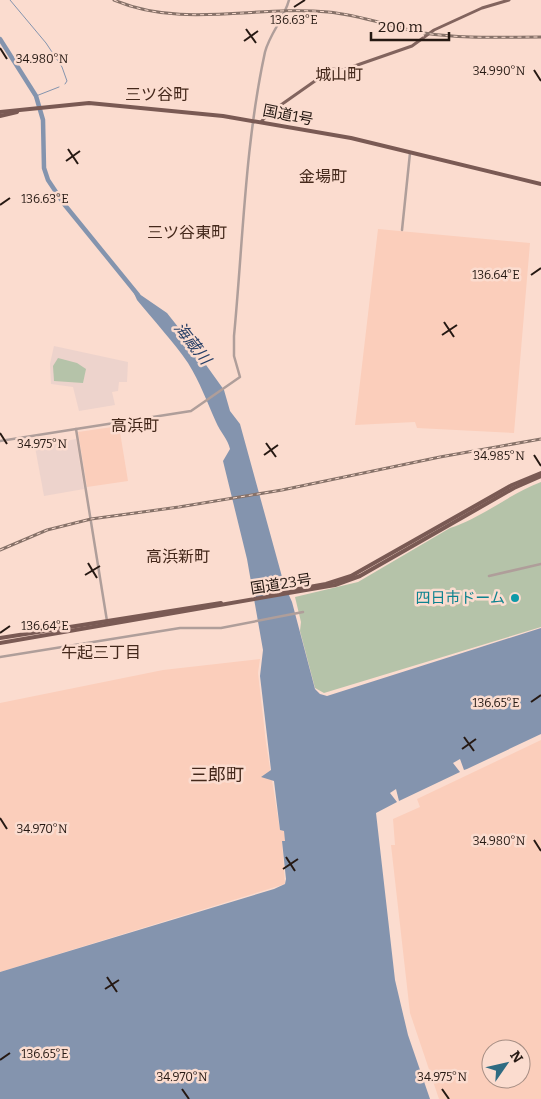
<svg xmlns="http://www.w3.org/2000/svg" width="541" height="1099" font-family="Bitter,'Noto Sans JP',serif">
<rect width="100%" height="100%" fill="#fbdccf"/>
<!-- built -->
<g fill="#fbcebb" fill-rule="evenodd">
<path d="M 378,229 L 530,243 L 514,433 L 417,428 L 415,422 L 355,425 Z"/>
<path d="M 119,426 L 128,481 L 87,487 L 78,432 Z"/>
<path d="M 260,659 L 258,673 L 266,743 L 280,830 L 284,831 L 285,836 L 285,841 L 282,841 L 285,884 L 0,972 L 0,703 L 163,670 Z"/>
<path d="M 541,740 L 541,1099 L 439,1099 L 410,1013 L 391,845 L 395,845 L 393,819 L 420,807 L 417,799 ZM 491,1049 L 521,1049 L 521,1079 L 491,1079 Z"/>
</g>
<!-- education -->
<g fill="#edd3cc">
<path d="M 54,346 L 128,362 L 127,382 L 119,382 L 118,391 L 112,392 L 115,405 L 79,411 L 73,387 L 51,384 L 50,364 Z"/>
<path d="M 76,439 L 84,489 L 44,496 L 35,447 Z"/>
</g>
<!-- green -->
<g fill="#b5c3a9">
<path d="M 58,358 L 77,363 L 86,369 L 83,383 L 54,381 L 53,366 Z"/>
<path d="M 541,482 L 541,627 L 324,693 L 315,688 L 300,631 L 301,622 L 295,597 L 358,582 L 450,528 C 482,518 509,494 541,482 Z"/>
</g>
<!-- water -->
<path fill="#8494ae" d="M 132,289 L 167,313 L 186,337 L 224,390 L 230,411 L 240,424 L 284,584 L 292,602 L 315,689 L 320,694 L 327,696 L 541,628 L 541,734 L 467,769 L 464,770 L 460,759 L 453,763 L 460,772 L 399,801 L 396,789 L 390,793 L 397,802 L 376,813 L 395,980 L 408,1035 L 430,1099 L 0,1099 L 0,972 L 274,889 L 285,884 L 286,879 L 282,841 L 285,841 L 284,831 L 280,830 L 274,781 L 261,777 L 271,770 L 260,676 L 263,650 L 247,559 L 223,461 L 230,449 C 228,439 220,432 216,422 C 207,402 200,382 188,363 C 173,341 154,321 137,300 Z"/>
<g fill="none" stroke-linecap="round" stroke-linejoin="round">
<!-- stream -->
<g stroke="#8494ae" stroke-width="1">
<path d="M 10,0 L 46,43 L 62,67 L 67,81 L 65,84"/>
<path d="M 36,96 L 59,87"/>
</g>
<!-- river -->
<path stroke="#8494ae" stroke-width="4.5" d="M 0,39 L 36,96 L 43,120 L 44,168 L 48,180 L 64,204 L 138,295"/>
<!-- tertiary -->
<g stroke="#af9e9a" stroke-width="2.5">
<path d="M 402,230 L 410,153"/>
<path d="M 76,429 L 191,411 L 240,377 L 234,356 L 234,336 C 243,242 245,144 265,52 C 270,33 284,19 289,0"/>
<path d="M 0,441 L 76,429 L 107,621"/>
<path d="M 489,576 L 541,564"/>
<path d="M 0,657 L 180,628 L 221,628 L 303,612"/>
</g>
<!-- primary -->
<path stroke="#82645e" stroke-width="3" d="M 261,122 L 268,114 L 332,69 L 343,70 L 412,46 L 434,30 L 482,8 L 509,0"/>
<!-- trunk -->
<g stroke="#7a5a54" stroke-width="4">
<path d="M 0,112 L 89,103 L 223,116 L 351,138 L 541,184"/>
<path d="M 0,116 L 17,112"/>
<path d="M 270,594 L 326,584 L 351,576 L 512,485 L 541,473"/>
<path d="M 0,638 L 221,603"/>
<path d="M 0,643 L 335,585 L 360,576 L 514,488 L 541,476"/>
</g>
<defs>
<g id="rail">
<path d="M 114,0 C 182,29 256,5 328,12 C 361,15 391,27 424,33 C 463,39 502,37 541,37"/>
<path d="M 0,550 L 47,530 L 91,519 L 179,507 L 282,490 L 440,457 L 541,439"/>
</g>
</defs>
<!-- rail casing -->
<use href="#rail" stroke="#877269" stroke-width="3"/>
<!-- rail -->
<use href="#rail" stroke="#fbdccf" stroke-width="1" stroke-dasharray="4" stroke-linecap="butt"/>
</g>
<!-- ticks -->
<path fill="none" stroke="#261913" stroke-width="2" d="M 294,7 L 305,0M 246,29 L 256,43M 244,41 L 258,31M 0,48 L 7,59M 534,70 L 541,81M 68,149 L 78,164M 66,161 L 80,151M 0,205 L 10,198M 531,275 L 541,268M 444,322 L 454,337M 442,335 L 457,325M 0,433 L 7,444M 266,443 L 276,457M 264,455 L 278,445M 534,455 L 541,466M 88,563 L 97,578M 85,575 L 100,566M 0,633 L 10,626M 531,702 L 541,695M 464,737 L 474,751M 462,749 L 476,739M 0,818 L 7,829M 534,840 L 541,851M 286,857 L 295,871M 283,869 L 298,859M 107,977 L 117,992M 105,989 L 119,980M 0,1060 L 10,1053M 182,1089 L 189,1099M 442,1089 L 449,1099"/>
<!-- markers -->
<circle fill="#0f9aa8" stroke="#fbdccf" stroke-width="2" cx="515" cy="598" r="5"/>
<g text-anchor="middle" stroke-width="5" stroke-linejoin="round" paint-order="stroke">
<!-- street labels -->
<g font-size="15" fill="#261913" stroke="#fbdccf">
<text transform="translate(288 115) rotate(11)" y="5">国道1号</text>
<text transform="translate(281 584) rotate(-9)" y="5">国道23号</text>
</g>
<!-- culture labels -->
<g font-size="15" fill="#0d838f" stroke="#fbdccf" text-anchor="end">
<text x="505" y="603">四日市ドーム</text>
</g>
<!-- neighbourhood labels -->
<g font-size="16" fill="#44281b" stroke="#fbdccf">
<text x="339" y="80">城山町</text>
<text x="157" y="100">三ツ谷町</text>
<text x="323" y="182">金場町</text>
<text x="187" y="238">三ツ谷東町</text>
<text x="135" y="431">高浜町</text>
<text x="178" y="562">高浜新町</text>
<text x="101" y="658">午起三丁目</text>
</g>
<!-- water labels -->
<g font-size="16" font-style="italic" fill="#283f66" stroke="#fbdccf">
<text transform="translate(193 343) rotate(52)" y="6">海蔵川</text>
</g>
<!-- quarter labels -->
<g font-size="18" fill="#44281b" stroke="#fbdccf">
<text x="217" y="781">三郎町</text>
</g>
</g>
<g font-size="12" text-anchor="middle" fill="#261913" stroke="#fbdccf" stroke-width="5" stroke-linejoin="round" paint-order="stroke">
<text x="294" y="24">136.63°E</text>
<text x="42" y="63">34.980°N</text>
<text x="499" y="75">34.990°N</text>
<text x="45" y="203">136.63°E</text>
<text x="496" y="279">136.64°E</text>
<text x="42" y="448">34.975°N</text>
<text x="499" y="460">34.985°N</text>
<text x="45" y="630">136.64°E</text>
<text x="496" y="707">136.65°E</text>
<text x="42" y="833">34.970°N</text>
<text x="499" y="845">34.980°N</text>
<text x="45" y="1058">136.65°E</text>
<text x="182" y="1081">34.970°N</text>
<text x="442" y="1081">34.975°N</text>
</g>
<!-- north arrow -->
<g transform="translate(506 1064) rotate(56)"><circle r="24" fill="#fbdccf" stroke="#a68e84"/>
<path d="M0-4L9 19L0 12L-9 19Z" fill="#2f6b82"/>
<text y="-8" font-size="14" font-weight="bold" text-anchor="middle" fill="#261913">N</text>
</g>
<!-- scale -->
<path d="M371 32v8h78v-8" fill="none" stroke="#261913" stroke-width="2.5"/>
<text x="378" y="32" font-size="15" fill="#261913" stroke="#fbdccf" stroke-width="4" paint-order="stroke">200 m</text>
</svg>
